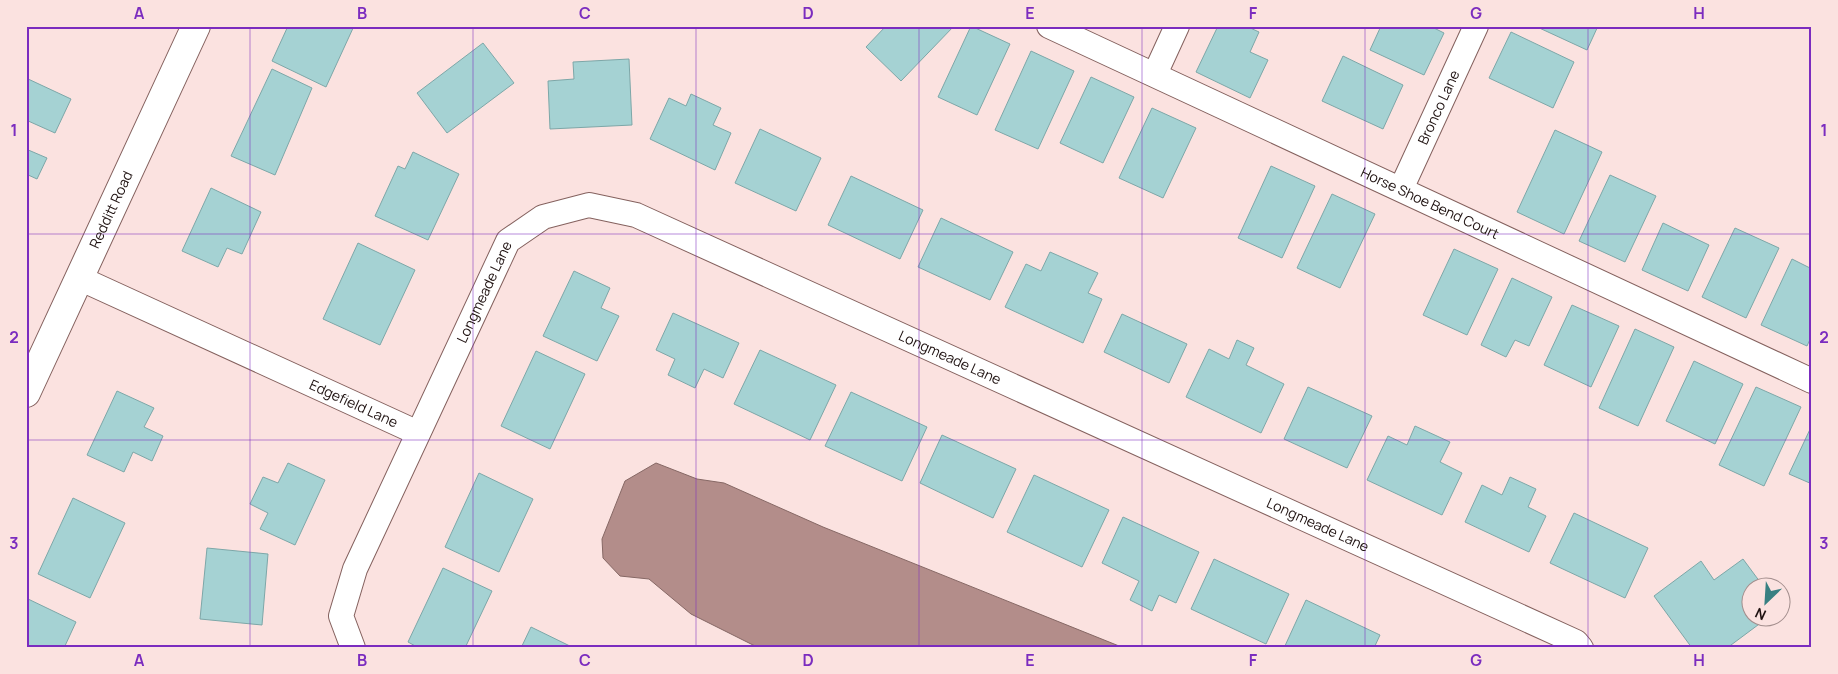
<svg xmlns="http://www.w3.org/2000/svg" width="1838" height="674" font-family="Manrope,sans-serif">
<rect width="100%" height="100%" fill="#fbe2e0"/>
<!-- water -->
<path fill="#b38d8a" stroke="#866865" d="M 656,463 L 697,479 L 724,483 L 823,527 L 1124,648 L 759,648 L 691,614 L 649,579 L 620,576 L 603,558 L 602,539 L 625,481 Z"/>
<!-- building -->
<g fill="#a5d2d3" stroke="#7da7a8">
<path d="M 288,26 L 354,26 L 326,87 L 272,61 Z"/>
<path d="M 886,26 L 954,26 L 901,81 L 866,47 Z"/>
<path d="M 971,26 L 1010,44 L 977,115 L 938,97 Z"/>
<path d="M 1218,26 L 1246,26 L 1259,32 L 1250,52 L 1268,60 L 1250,98 L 1196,72 Z"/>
<path d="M 1381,26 L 1430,26 L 1444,33 L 1424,75 L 1370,50 Z"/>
<path d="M 1535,26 L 1598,26 L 1587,50 Z"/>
<path d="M 1511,32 L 1574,62 L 1553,108 L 1489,78 Z"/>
<path d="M 483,43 L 514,83 L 447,133 L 417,93 Z"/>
<path d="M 1031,51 L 1074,71 L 1038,149 L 995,130 Z"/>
<path d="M 1343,56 L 1403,85 L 1383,129 L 1322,101 Z"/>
<path d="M 629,59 L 632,125 L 550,129 L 548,81 L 574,79 L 573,62 Z"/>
<path d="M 272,69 L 312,88 L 275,175 L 231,156 Z"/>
<path d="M 1091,77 L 1134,97 L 1103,163 L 1060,143 Z"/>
<path d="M 26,78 L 71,99 L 55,133 L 26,120 Z"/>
<path d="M 691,94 L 721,108 L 713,125 L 731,133 L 715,170 L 650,139 L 669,98 L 686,106 Z"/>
<path d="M 1152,108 L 1196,128 L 1163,198 L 1119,178 Z"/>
<path d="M 760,129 L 821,158 L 796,211 L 735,183 Z"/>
<path d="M 1555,130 L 1602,152 L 1564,234 L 1517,212 Z"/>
<path d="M 26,149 L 47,158 L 37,179 L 26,174 Z"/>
<path d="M 413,152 L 459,174 L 428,240 L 375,216 L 398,166 L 405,169 Z"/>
<path d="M 1271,166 L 1315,186 L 1282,258 L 1238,238 Z"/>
<path d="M 1610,175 L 1656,196 L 1625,262 L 1579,241 Z"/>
<path d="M 851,176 L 923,210 L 900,259 L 828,225 Z"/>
<path d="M 211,188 L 261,212 L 242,254 L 227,248 L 218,267 L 182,251 Z"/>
<path d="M 1332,194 L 1375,214 L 1340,288 L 1297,268 Z"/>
<path d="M 941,218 L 1013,252 L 990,300 L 918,267 Z"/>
<path d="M 1663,223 L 1709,245 L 1688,291 L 1642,270 Z"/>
<path d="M 1735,228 L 1779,248 L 1746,318 L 1702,297 Z"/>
<path d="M 358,243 L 415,270 L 380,345 L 323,319 Z"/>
<path d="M 1454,249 L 1498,269 L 1467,335 L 1423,315 Z"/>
<path d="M 1050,252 L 1098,273 L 1088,293 L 1102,299 L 1083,343 L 1005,307 L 1026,264 L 1041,271 Z"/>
<path d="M 1792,259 L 1812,269 L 1812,335 L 1807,346 L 1761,325 Z"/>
<path d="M 574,271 L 610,288 L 601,308 L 619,316 L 597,361 L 543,336 Z"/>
<path d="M 1512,278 L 1552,297 L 1529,346 L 1515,340 L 1506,357 L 1481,345 Z"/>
<path d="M 1572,305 L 1619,326 L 1591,387 L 1544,365 Z"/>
<path d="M 673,313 L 739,343 L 723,378 L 704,369 L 695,388 L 668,375 L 675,359 L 656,350 Z"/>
<path d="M 1122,314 L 1187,344 L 1169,383 L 1104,352 Z"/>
<path d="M 1635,329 L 1674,347 L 1638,426 L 1599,408 Z"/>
<path d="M 1237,340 L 1254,348 L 1246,365 L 1284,384 L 1261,433 L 1186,397 L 1209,349 L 1229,359 Z"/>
<path d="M 760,350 L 836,385 L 810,440 L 734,404 Z"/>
<path d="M 536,351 L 585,374 L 550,449 L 501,426 Z"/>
<path d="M 1694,361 L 1743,384 L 1715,444 L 1666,421 Z"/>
<path d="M 1308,387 L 1372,416 L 1347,468 L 1284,439 Z"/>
<path d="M 1756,387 L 1801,407 L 1764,486 L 1719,465 Z"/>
<path d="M 117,391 L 154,408 L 144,427 L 163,436 L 152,461 L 133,452 L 124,472 L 87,455 Z"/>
<path d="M 851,392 L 927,427 L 902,481 L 825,446 Z"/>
<path d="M 1812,425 L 1812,484 L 1789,474 Z"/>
<path d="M 1415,426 L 1450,442 L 1440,462 L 1462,473 L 1442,515 L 1367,480 L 1388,436 L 1407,445 Z"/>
<path d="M 942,435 L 1016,469 L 993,518 L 920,483 Z"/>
<path d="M 288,463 L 325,480 L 295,545 L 260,529 L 268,513 L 250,504 L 263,477 L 278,483 Z"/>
<path d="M 479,473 L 533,499 L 499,572 L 445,547 Z"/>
<path d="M 1034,475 L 1109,510 L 1082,567 L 1007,532 Z"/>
<path d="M 1510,477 L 1536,489 L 1528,507 L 1546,516 L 1529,552 L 1465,522 L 1482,485 L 1502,495 Z"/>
<path d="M 73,498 L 125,523 L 90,598 L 38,574 Z"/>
<path d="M 1574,513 L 1648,548 L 1625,598 L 1550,563 Z"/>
<path d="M 1123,517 L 1199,552 L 1176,603 L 1159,595 L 1152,611 L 1130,600 L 1139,581 L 1102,563 Z"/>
<path d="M 207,548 L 268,554 L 262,625 L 200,619 Z"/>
<path d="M 1214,559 L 1289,594 L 1266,644 L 1191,609 Z"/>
<path d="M 1743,559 L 1763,586 L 1750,586 L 1750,616 L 1770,616 L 1727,648 L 1692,648 L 1654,596 L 1701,561 L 1714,580 Z"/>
<path d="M 443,568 L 492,591 L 465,648 L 419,648 L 408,642 Z"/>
<path d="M 26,598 L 76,622 L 64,648 L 26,648 Z"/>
<path d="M 1306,600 L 1380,635 L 1374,648 L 1284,648 Z"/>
<path d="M 531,627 L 574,648 L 521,648 Z"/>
</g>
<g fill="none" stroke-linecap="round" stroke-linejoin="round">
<defs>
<g id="street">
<path id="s1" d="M 1049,26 L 1812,381"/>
<path d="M 1155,74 L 1177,26"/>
<path id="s2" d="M 1401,189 L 1476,26"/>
<path id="s3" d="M 79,278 L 418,433"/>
<path id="s4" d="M 353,648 L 341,616 L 355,569 L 508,241 L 543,217 L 589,205 L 636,215 L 1576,642 L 1581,648"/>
</g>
<g id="secondary">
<path id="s5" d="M 26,393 L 196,26"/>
</g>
</defs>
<!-- street casing -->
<use href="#street" stroke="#84615e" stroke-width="26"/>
<!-- secondary casing -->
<use href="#secondary" stroke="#84615e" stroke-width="30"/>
<!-- street -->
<use href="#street" stroke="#fff" stroke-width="24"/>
<!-- secondary -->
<use href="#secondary" stroke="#fff" stroke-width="28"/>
</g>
<!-- grid -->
<path fill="none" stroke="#7b2cbf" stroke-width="1" stroke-opacity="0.55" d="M 250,26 L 250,648M 473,26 L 473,648M 696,26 L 696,648M 919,26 L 919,648M 1142,26 L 1142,648M 1365,26 L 1365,648M 1588,26 L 1588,648M 26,234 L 1812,234M 26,440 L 1812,440"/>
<g text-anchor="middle" stroke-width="4.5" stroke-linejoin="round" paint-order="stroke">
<!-- street labels -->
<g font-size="14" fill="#1e1110" stroke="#fbe2e0">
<text dy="5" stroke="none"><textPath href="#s2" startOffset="90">Bronco Lane</textPath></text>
<text dy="5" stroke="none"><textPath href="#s1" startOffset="420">Horse Shoe Bend Court</textPath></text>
<text dy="5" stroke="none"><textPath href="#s5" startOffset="202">Redditt Road</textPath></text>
<text dy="5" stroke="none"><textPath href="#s4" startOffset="389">Longmeade Lane</textPath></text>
<text dy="5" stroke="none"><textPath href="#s4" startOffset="928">Longmeade Lane</textPath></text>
<text dy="5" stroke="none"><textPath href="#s3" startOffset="302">Edgefield Lane</textPath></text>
<text dy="5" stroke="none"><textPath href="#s4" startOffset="1332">Longmeade Lane</textPath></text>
</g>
</g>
<!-- border -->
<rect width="1838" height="674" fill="none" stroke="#fbe2e0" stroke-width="55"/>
<!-- north arrow -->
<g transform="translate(1766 602) rotate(205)"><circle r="24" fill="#fbe2e0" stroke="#a38e8d"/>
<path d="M0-4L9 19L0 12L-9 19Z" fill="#388082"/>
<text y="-8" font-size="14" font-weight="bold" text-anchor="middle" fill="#1e1110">N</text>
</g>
<rect x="28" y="28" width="1782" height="618" fill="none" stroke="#7b2cbf" stroke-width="2"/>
<g font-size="16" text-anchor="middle" font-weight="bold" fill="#7b2cbf">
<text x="139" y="19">A</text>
<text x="362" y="19">B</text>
<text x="585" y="19">C</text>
<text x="808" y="19">D</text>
<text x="1030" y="19">E</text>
<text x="1253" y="19">F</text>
<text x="1476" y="19">G</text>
<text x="1699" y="19">H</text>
<text x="14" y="136">1</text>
<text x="1824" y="136">1</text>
<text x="14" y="343">2</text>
<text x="1824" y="343">2</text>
<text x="14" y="549">3</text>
<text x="1824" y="549">3</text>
<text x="139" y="666">A</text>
<text x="362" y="666">B</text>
<text x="585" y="666">C</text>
<text x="808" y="666">D</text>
<text x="1030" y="666">E</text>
<text x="1253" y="666">F</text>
<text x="1476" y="666">G</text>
<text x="1699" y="666">H</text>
</g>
</svg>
